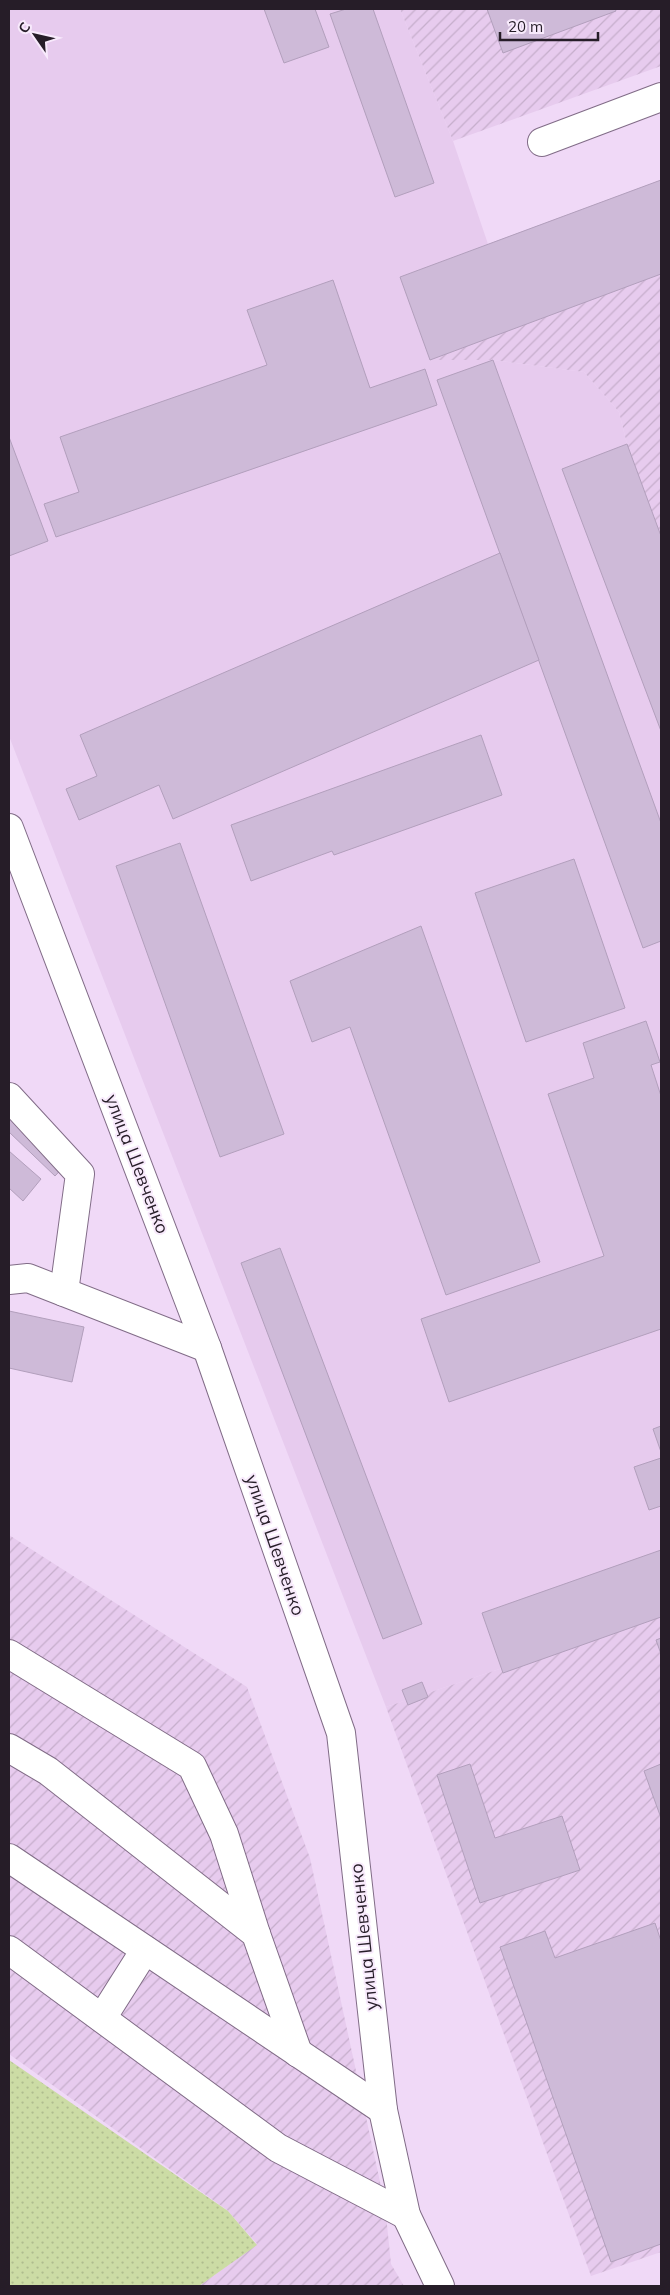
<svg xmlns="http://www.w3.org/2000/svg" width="670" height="2295" font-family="Mulish,sans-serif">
<defs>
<pattern id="industrial-furrows" width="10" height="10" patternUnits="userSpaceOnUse" patternTransform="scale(1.25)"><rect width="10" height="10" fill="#e7cbee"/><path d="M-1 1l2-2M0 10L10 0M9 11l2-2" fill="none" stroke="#c6aecc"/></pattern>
<pattern id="grass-dots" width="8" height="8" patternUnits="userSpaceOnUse" patternTransform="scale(1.25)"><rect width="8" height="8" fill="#ccdca5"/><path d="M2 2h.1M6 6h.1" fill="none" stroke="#afbc8e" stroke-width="1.8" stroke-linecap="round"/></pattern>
</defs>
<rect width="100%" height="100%" fill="#f0d9f7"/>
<!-- built -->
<path fill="#e7cbee" d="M 9,9 L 400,9 L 453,141 L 488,244 L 400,277 L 430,359 L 493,360 L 584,372 L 619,412 L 627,444 L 661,536 L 661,1615 L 386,1707 L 9,736 Z"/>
<!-- industrial -->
<g fill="url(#industrial-furrows)">
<path d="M 400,9 L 661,9 L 661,66 L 453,141 Z"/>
<path d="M 661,180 L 661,536 L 627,444 L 619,412 L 584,372 L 493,360 L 430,360 L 400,277 Z"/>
<path d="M 9,1535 L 247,1687 L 310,1858 L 385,2205 L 391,2264 L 404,2286 L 199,2286 L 257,2244 L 227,2210 L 9,2054 Z"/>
<path d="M 661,1615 L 661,2252 L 591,2276 L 386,1707 Z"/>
</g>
<!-- grass -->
<path fill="url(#grass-dots)" d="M 9,2060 L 228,2211 L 257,2245 L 199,2286 L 9,2286 Z"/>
<!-- building -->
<g fill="#cebad8" stroke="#b29fbc">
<path d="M 264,9 L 315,9 L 329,47 L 284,63 Z"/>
<path d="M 346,9 L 373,9 L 434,183 L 395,197 L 330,14 Z"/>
<path d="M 487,9 L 615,9 L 616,11 L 503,53 Z"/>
<path d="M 661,180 L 661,274 L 430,360 L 400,277 Z"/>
<path d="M 333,280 L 370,388 L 425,369 L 437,405 L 56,537 L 44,504 L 79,492 L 60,437 L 267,365 L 247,310 Z"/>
<path d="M 493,360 L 661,823 L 661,941 L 643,948 L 437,380 Z"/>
<path d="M 9,437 L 48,541 L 9,556 Z"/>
<path d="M 627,444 L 661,536 L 661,731 L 562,469 Z"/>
<path d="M 500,553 L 539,660 L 173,819 L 159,785 L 79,820 L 66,789 L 97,776 L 80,735 Z"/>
<path d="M 481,735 L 502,795 L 334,855 L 332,851 L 251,881 L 231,825 Z"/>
<path d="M 180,843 L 284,1134 L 220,1157 L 116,866 Z"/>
<path d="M 574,859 L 625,1008 L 526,1042 L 475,893 Z"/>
<path d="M 421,926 L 540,1262 L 446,1295 L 350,1027 L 312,1042 L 290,981 Z"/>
<path d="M 646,1021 L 660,1062 L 651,1065 L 661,1096 L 661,1329 L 449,1402 L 421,1319 L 604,1256 L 548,1094 L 594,1078 L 583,1043 Z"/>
<path d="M 9,1107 L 68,1162 L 55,1176 L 9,1132 Z"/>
<path d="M 9,1151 L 41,1179 L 23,1201 L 9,1188 Z"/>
<path d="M 280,1248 L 422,1624 L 383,1639 L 241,1263 Z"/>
<path d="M 9,1311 L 84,1327 L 72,1382 L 9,1368 Z"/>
<path d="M 661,1426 L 661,1452 L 653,1429 Z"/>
<path d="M 661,1458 L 661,1506 L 649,1510 L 634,1467 Z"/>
<path d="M 661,1550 L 661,1617 L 503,1673 L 482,1613 Z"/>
<path d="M 661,1638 L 661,1654 L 656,1640 Z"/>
<path d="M 422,1682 L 428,1697 L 408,1705 L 402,1690 Z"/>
<path d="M 470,1764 L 495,1838 L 562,1816 L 580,1870 L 480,1903 L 437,1775 Z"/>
<path d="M 661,1764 L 661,1818 L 644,1771 Z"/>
<path d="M 655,1923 L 661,1941 L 661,2244 L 611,2262 L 500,1947 L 545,1931 L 555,1958 Z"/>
</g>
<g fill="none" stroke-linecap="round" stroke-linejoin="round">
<defs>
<g id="minor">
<path d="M 542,142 L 661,97"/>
<path d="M 9,828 L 207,1348 L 341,1733 L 383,2110 L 406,2215 L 440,2286"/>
<path d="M 9,1097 L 80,1174 L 64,1292"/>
<path d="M 9,1280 L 28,1278 L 207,1348"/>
<path d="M 9,1654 L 192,1766 L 224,1834 L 256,1934"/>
<path d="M 9,1748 L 48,1771 L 256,1934 L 298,2053"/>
<path d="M 9,1858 L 383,2110"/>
<path d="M 9,1950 L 278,2148 L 406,2215"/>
<path d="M 102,2018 L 145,1950"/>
</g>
</defs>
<!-- minor casing -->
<use href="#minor" stroke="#816c87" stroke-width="30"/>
<!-- minor -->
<use href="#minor" stroke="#fff" stroke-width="28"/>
</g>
<g text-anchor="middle" stroke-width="4" stroke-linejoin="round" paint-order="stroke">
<!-- street labels -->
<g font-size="18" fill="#261d28" stroke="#f8eafc">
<text transform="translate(137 1164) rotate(69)" y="6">улица Шевченко</text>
<text transform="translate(275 1545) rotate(71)" y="6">улица Шевченко</text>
<text transform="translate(364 1937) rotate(-96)" y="6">улица Шевченко</text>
</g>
</g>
<!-- border -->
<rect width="670" height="2295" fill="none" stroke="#261d28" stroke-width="20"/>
<!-- north arrow -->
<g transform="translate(35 35) rotate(304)" stroke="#f8eafc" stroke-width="4" paint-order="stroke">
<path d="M0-4L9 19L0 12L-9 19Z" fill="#261d28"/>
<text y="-8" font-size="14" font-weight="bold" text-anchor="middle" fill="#261d28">С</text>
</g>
<!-- scale -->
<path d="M500 32v8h98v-8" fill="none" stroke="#261d28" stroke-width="2.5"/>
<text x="508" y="32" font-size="15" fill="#261d28" stroke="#f8eafc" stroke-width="4" paint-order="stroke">20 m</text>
</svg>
